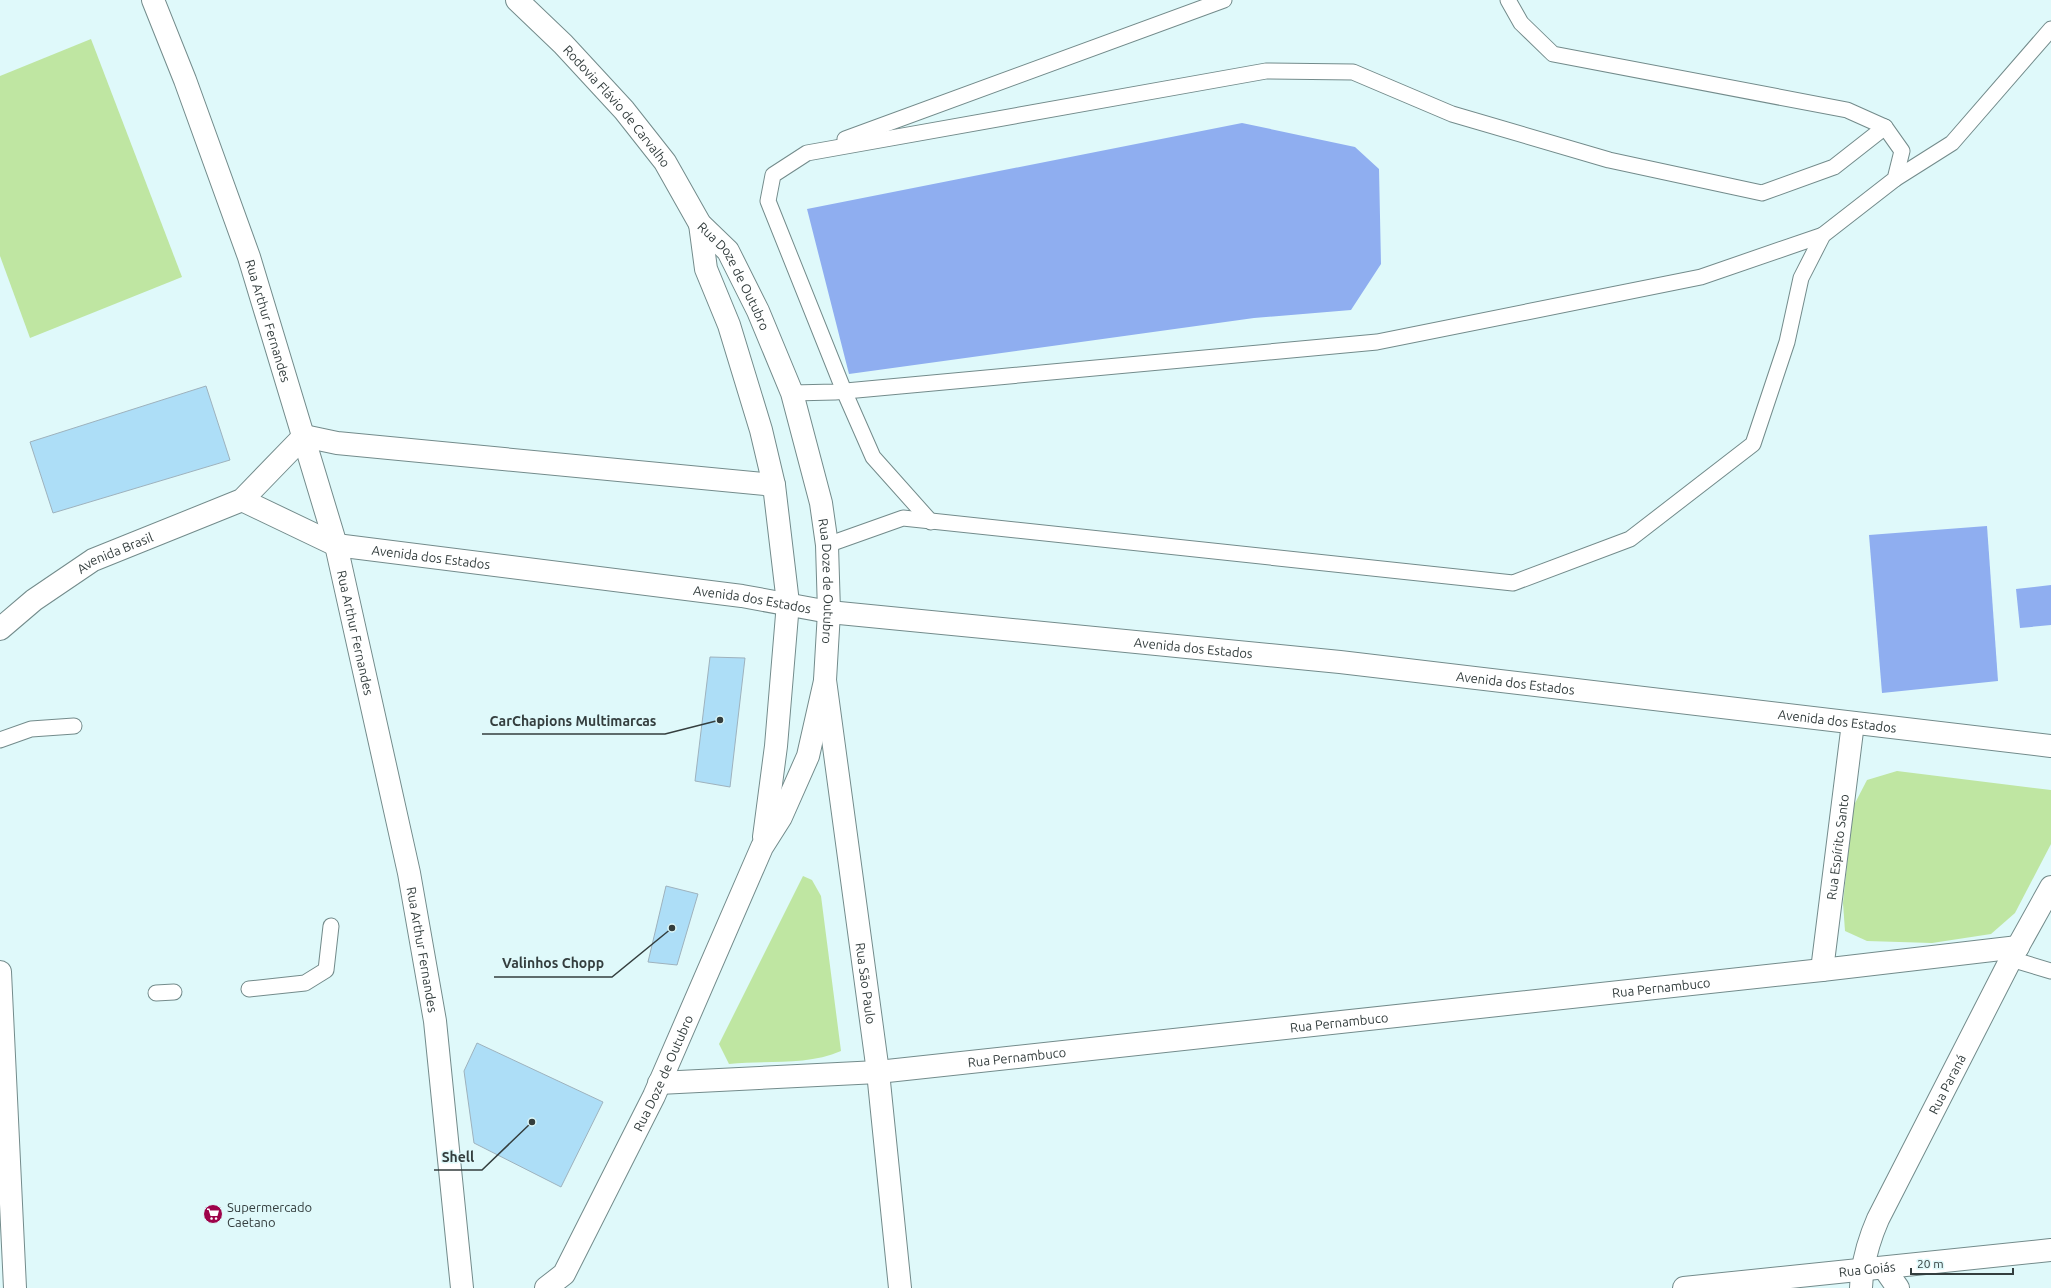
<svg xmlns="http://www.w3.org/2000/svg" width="2051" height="1288" font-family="Ubuntu,sans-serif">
<rect width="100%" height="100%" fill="#dff9fa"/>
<!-- green -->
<g fill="#bfe6a2">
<path d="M 91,39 L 182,277 L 30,338 L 0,256 L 0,76 Z"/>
<path d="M 1897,771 L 2051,790 L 2051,844 L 2015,913 L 1991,934 L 1932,943 L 1867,941 L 1845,931 L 1843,903 L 1853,807 L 1867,780 Z"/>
<path d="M 803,876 L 812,880 L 821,896 L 841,1051 C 807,1066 766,1060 729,1064 L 719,1044 Z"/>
</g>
<!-- water -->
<g fill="#8faef0">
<path d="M 1242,123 L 1355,147 L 1379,169 L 1381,264 L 1351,310 L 1254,318 L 849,374 L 807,209 Z"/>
<path d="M 1987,526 L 1998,681 L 1882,693 L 1869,535 Z"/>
<path d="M 2051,585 L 2051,625 L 2020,628 L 2016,589 Z"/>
</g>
<!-- building -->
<g fill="#addef7" stroke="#9eb2bd">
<path d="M 206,386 L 230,460 L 53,513 L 30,442 Z"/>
<path d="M 710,657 L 745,658 L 730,787 L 695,781 Z"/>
<path d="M 666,886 L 698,894 L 677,965 L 648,962 Z"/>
<path d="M 477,1043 L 603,1102 L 561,1187 L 474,1143 L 464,1071 Z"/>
</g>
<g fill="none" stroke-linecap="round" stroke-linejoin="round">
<defs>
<g id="service">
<path d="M 845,139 L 1224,0"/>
<path d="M 1895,179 L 1952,143 L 2051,29"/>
<path d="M 792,393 L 835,392 L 1377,342 L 1701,277 L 1823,235"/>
<path d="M 931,522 L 873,457 L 844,391 L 768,201 L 773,175 L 807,153 L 1266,71 L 1353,72 L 1452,114 L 1609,160 L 1762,193 L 1834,167 L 1885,127"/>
<path d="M 827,545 L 903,518 L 1513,583 L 1630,539 L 1753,444 L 1787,342 L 1801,278 L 1823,235 L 1895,179 L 1902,151 L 1885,127 L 1847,110 L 1553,54 L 1521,23 L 1508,0"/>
<path d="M 0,740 L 31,729 L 74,726"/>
<path d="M 2011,959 L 2051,971"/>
<path d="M 249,989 L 305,983 L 326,970 L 331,926"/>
<path d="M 156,993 L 174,992"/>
</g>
<g id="minor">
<path id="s1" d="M 1822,970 L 1853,723"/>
<path d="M 0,972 L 15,1288"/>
<path id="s2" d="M 659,1083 L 878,1072 L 1822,970 L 2018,947"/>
<path d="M 1884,1268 L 1898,1288"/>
<path id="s3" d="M 1684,1288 L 2051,1250"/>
<path id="s4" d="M 1861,1288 C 1862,1263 1868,1242 1878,1219 L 2011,959 L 2051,887"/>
</g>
<g id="secondary">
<path d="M 700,224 L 706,269 L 729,325 L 761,430 L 774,485 L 788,603 L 776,746 L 764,837"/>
<path id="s5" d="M 242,500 L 336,545 L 742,596 L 829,612 L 1340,662 L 2051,746"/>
<path id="s6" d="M 0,629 L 34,600 L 93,560 L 242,500 L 304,436 L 337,443 L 774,485"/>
<path id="s7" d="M 546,1288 L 564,1274 L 654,1096 L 762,847 L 781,817 L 808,756 L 825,681"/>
</g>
<g id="primary">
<path id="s8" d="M 153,0 L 185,80 L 249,257 L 336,545 L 409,873 L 435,1021 L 462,1288"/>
<path id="s9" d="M 517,0 L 563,44 L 624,110 L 665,162 L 700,224 L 728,251 L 758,311 L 792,393 L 821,503 L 827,545 L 829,612 L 825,680 L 878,1072 L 900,1288"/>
</g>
</defs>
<!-- service casing -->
<use href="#service" stroke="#738b8b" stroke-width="17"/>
<!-- minor casing -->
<use href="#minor" stroke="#738b8b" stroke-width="24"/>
<!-- secondary casing -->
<use href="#secondary" stroke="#738b8b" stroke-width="24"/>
<!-- primary casing -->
<use href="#primary" stroke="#738b8b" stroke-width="24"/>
<!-- service -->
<use href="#service" stroke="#fff" stroke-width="15"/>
<!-- minor -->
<use href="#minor" stroke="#fff" stroke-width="22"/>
<!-- secondary -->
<use href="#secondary" stroke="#fff" stroke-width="22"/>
<!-- primary -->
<use href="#primary" stroke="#fff" stroke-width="22"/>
</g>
<!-- icons -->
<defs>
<symbol id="supermarket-disc" viewBox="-11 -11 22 22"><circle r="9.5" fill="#9e034a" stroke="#dff9fa"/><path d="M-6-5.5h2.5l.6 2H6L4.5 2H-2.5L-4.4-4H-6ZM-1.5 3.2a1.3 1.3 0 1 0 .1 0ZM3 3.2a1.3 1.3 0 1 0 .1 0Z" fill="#fff"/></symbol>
</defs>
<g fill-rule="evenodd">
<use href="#supermarket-disc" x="202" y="1203" width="22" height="22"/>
</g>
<g text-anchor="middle" stroke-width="3" stroke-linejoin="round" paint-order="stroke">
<!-- street labels -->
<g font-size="13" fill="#343e3e" stroke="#dff9fa">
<text dy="5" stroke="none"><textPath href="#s9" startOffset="146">Rodovia Flávio de Carvalho</textPath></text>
<text dy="5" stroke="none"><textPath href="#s9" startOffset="354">Rua Doze de Outubro</textPath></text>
<text dy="5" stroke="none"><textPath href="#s8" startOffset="341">Rua Arthur Fernandes</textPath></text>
<text dy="5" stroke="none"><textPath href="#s6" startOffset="139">Avenida Brasil</textPath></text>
<text dy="5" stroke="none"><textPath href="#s5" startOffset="200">Avenida dos Estados</textPath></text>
<text dy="5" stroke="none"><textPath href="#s9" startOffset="678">Rua Doze de Outubro</textPath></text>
<text dy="5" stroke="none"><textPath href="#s5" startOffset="524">Avenida dos Estados</textPath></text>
<text dy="5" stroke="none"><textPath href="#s8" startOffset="665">Rua Arthur Fernandes</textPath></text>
<text dy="5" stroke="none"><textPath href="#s5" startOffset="968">Avenida dos Estados</textPath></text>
<text dy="5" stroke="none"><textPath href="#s5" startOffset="1292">Avenida dos Estados</textPath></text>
<text dy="5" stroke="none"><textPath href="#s5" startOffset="1616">Avenida dos Estados</textPath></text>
<text dy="5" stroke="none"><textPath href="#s1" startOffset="124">Rua Espírito Santo</textPath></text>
<text dy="5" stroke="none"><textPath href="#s8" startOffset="989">Rua Arthur Fernandes</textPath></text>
<text dy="5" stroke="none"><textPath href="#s9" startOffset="1083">Rua São Paulo</textPath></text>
<text dy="5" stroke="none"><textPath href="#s2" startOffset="1007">Rua Pernambuco</textPath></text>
<text dy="5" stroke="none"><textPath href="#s2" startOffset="683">Rua Pernambuco</textPath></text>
<text dy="5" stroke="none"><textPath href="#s2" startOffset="359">Rua Pernambuco</textPath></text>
<text dy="5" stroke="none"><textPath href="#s7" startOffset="247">Rua Doze de Outubro</textPath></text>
<text dy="5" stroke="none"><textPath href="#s4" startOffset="223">Rua Paraná</textPath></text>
<text dy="5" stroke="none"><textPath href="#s3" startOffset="184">Rua Goiás</textPath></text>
</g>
<!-- poi labels -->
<g font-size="13" fill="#343e3e" stroke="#dff9fa" text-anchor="start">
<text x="227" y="1212">Supermercado<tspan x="227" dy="15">Caetano</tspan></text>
</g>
</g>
<!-- callouts -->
<path fill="none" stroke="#343e3e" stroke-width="1.5" d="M720 720L665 734H482M672 928L612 977H494M532 1122L482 1170H434"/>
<g fill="#343e3e" stroke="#dff9fa" stroke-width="1.5">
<circle cx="720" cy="720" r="4"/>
<circle cx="672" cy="928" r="4"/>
<circle cx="532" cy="1122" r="4"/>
</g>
<g font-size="14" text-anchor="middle" font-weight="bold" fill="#343e3e" stroke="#dff9fa" stroke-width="3" stroke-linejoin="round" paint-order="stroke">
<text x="573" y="726">CarChapions Multimarcas</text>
<text x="553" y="968">Valinhos Chopp</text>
<text x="458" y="1162">Shell</text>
</g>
<!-- scale -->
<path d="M1911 1268v6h102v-6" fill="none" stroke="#343e3e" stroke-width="2"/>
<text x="1917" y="1268" font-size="12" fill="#343e3e" stroke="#dff9fa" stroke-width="3" paint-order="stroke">20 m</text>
</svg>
